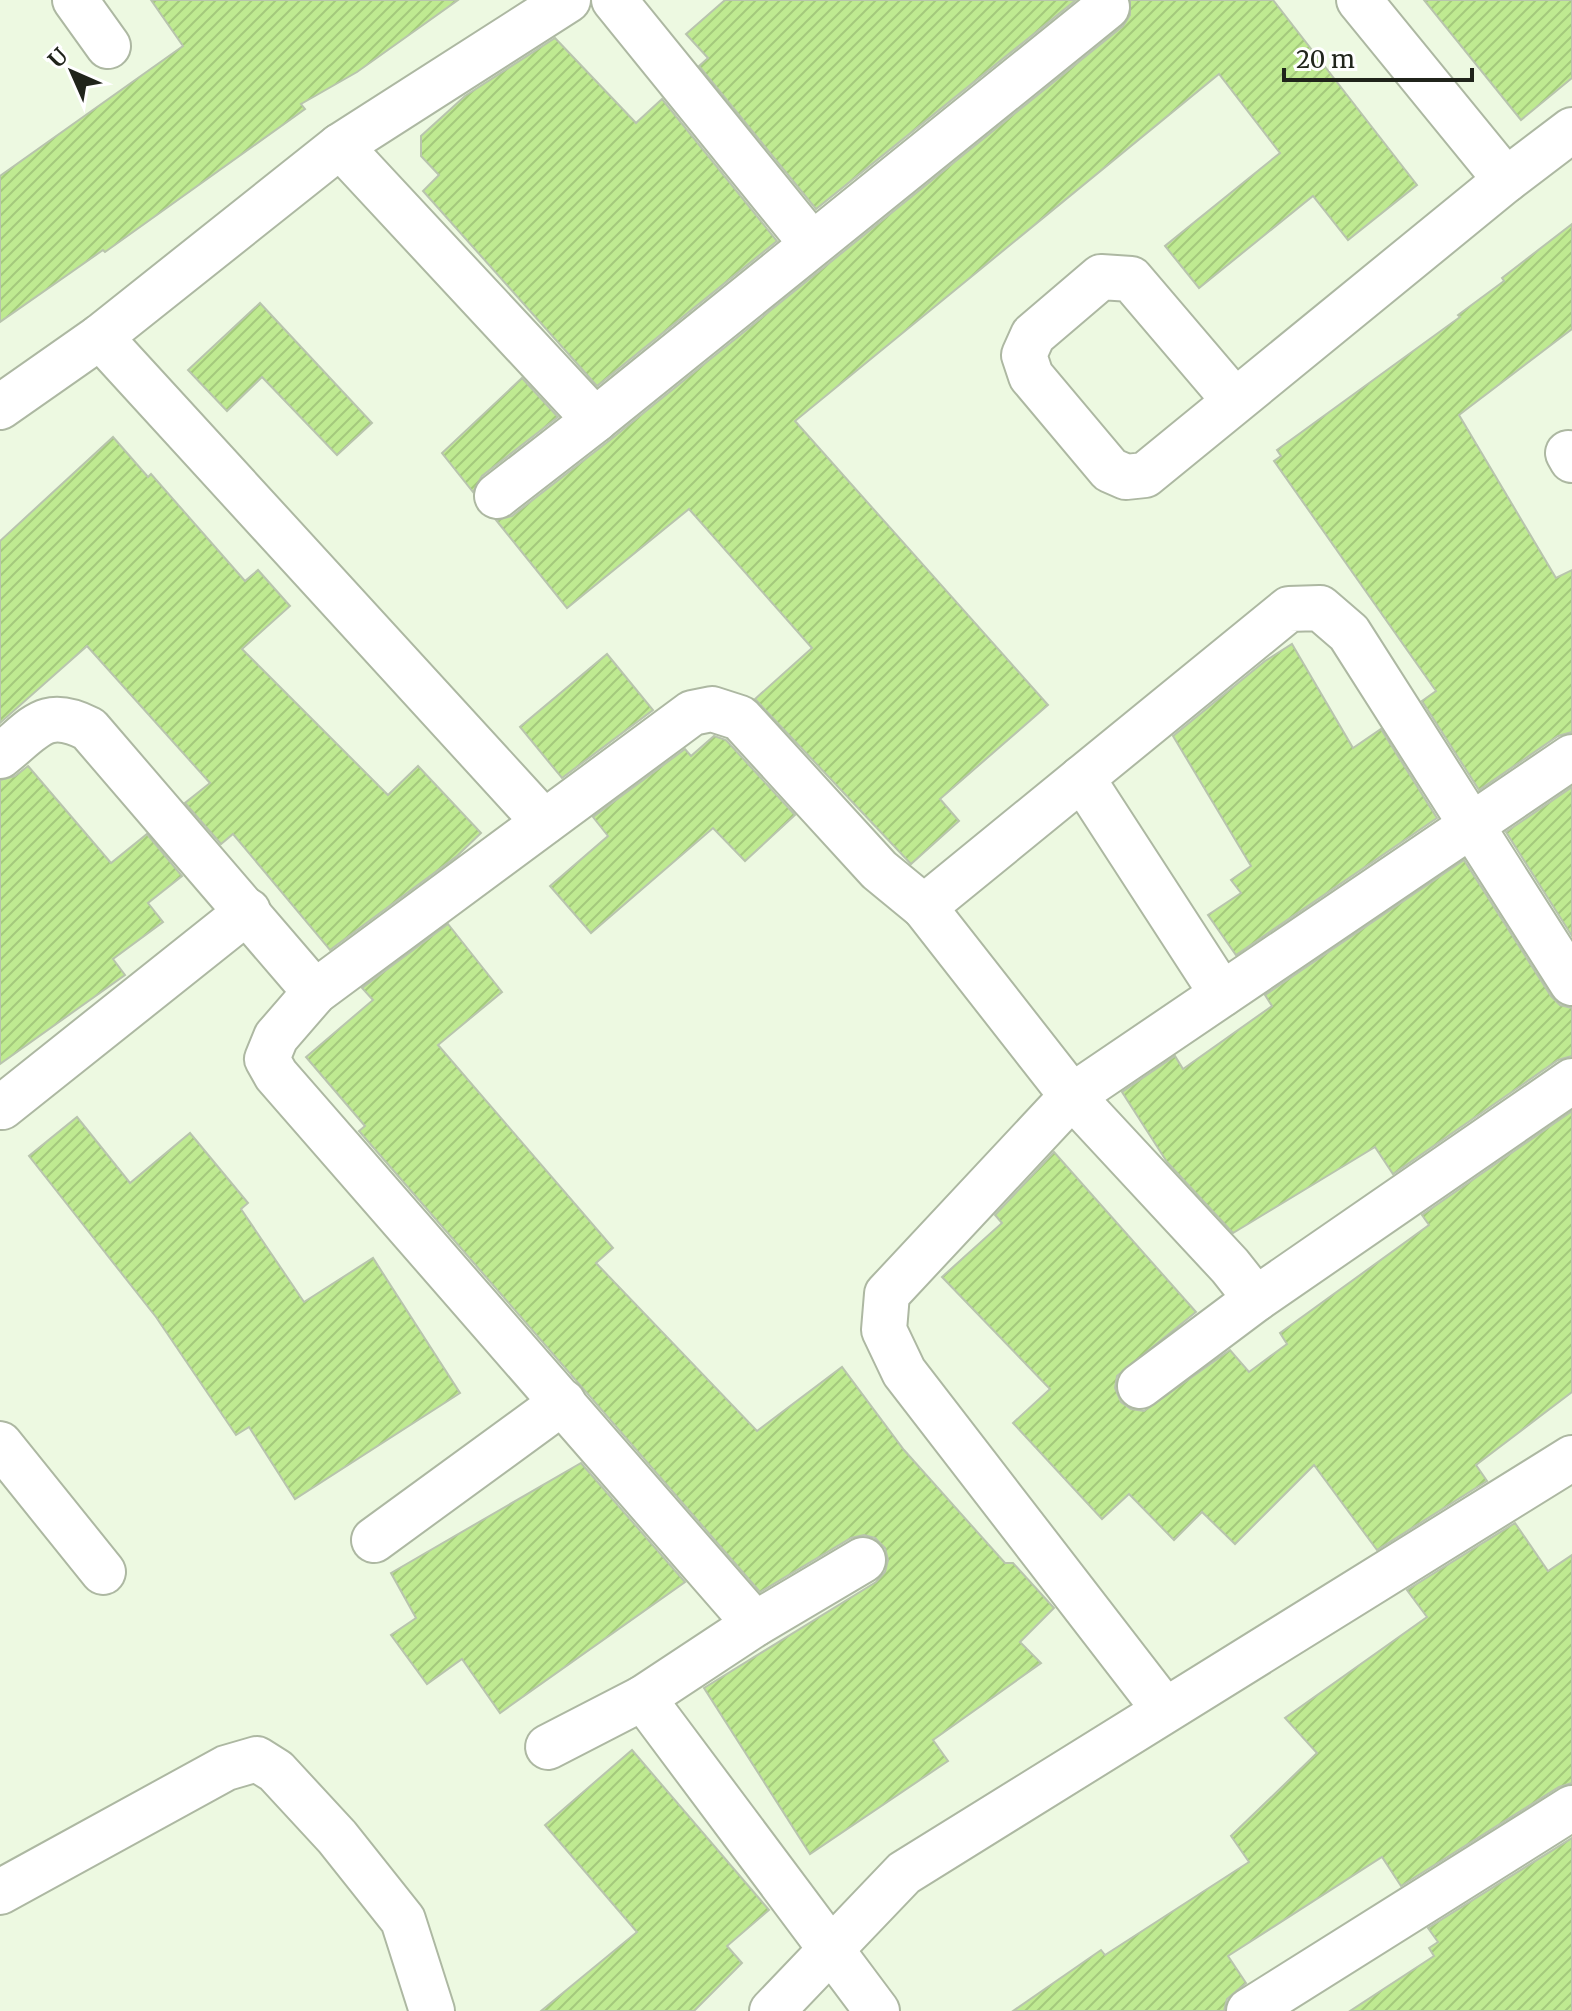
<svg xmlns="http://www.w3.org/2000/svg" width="1572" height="2011" font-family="Merriweather,serif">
<defs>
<pattern id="building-hatch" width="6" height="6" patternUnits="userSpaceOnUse" patternTransform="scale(2)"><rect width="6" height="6" fill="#bfea91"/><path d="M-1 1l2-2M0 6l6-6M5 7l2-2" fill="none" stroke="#a4c97c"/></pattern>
</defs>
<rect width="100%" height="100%" fill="#edf9e1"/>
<!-- building -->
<g fill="url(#building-hatch)" stroke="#b8c4ad" stroke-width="2">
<path d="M 151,0 L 458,0 L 357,72 L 301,104 L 305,109 L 105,252 L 103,250 L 0,322 L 0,176 L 183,46 Z"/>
<path d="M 725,0 L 1076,0 L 816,209 L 699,66 L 708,58 L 686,34 Z"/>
<path d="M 1130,0 L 1273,0 L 1417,185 L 1348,240 L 1313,196 L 1199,288 L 1165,246 L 1280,153 L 1219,74 L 795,421 L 1048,705 L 940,799 L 959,821 L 911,864 L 755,699 L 812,648 L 689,509 L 567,608 L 496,520 L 512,516 L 610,440 L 1123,26 L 1130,15 Z"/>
<path d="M 1424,0 L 1572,0 L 1572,78 L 1521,120 Z"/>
<path d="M 555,38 L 636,123 L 662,99 L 777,241 L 597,386 L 423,191 L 439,175 L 421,156 L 421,136 L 465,96 Z"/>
<path d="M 1572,224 L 1572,329 L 1459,415 L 1556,578 L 1572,570 L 1572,732 L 1558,736 L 1479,790 L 1422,701 L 1436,691 L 1274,461 L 1281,456 L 1277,450 L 1460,317 L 1458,315 L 1504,281 L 1502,278 Z"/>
<path d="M 260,303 L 372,423 L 337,455 L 262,377 L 227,411 L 188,370 Z"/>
<path d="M 522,378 L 558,417 L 482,476 L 473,492 L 442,453 Z"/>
<path d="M 113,437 L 148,477 L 151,474 L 245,581 L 258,570 L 290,606 L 242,649 L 388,795 L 418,766 L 481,833 L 457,856 L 330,950 L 233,834 L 221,844 L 185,803 L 210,783 L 87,646 L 0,723 L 0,541 Z"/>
<path d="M 1292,644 L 1353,748 L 1381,729 L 1437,818 L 1236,955 L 1208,915 L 1241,893 L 1231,880 L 1251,866 L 1173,736 L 1265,661 Z"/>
<path d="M 607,654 L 653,710 L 562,778 L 520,727 Z"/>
<path d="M 714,736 L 726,740 L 795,815 L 745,861 L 713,828 L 591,933 L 550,886 L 608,836 L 593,817 L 685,749 L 691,756 Z"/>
<path d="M 28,766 L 111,863 L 147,834 L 182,876 L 148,903 L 163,922 L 113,959 L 125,975 L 0,1064 L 0,780 L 15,776 Z"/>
<path d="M 1572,787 L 1572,936 L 1506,832 Z"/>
<path d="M 1464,860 L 1551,996 L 1560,1005 L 1572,1008 L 1572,1056 L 1558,1060 L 1393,1174 L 1375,1147 L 1233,1233 L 1167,1162 L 1122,1092 L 1175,1056 L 1183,1069 L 1272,1006 L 1265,995 Z"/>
<path d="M 448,924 L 502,992 L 438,1045 L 613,1248 L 596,1263 L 757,1431 L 842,1367 L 904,1450 L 1005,1563 L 1013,1563 L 1054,1608 L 1020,1642 L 1041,1663 L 933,1740 L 948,1761 L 810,1854 L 704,1688 L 876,1582 L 885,1572 L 888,1560 L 885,1548 L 875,1538 L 864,1535 L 851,1538 L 760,1592 L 359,1131 L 365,1126 L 306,1057 L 373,1000 L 362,988 Z"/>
<path d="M 1572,1111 L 1572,1392 L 1476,1465 L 1487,1481 L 1377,1550 L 1314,1465 L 1235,1544 L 1202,1512 L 1174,1540 L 1129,1494 L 1102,1519 L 1013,1423 L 1050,1389 L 942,1277 L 1002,1223 L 995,1215 L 1054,1152 L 1196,1312 L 1117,1376 L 1115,1388 L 1121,1402 L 1131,1409 L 1144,1411 L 1230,1350 L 1249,1372 L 1287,1344 L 1280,1333 L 1429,1225 L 1422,1215 Z"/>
<path d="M 77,1117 L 130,1183 L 190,1133 L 248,1203 L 241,1209 L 304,1302 L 373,1258 L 460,1393 L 295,1499 L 249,1427 L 236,1435 L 156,1317 L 29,1156 Z"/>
<path d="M 581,1463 L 685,1582 L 500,1713 L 462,1659 L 427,1684 L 391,1635 L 416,1618 L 391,1573 Z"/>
<path d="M 1515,1523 L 1548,1571 L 1572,1555 L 1572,1783 L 1559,1787 L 1401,1886 L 1382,1857 L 1228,1956 L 1246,1983 L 1227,1999 L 1224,2011 L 1013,2011 L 1101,1950 L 1105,1955 L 1249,1862 L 1231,1836 L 1317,1753 L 1285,1718 L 1427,1617 L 1407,1590 Z"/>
<path d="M 632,1750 L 769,1910 L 727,1946 L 742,1963 L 694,2011 L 541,2011 L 637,1932 L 545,1825 Z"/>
<path d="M 1572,1838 L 1572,2011 L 1350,2011 L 1434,1956 L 1429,1948 L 1438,1942 L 1428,1928 Z"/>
</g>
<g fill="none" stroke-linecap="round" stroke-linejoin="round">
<defs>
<g id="minor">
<path d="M 75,0 L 108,46"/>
<path d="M 614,0 L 812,244"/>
<path d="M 340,146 L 568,0"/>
<path d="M 1506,180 L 1572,130"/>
<path d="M 100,337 L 544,822"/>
<path d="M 1235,401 L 1131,279 L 1101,277 L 1033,335 L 1024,355 L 1031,376 L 1110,470 L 1126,477 L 1145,475 L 1506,180 L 1359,0"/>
<path d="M 0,407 L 100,337 L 340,146 L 595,420 L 1107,7"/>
<path d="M 1568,453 L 1572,460"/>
<path d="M 497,496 L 595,420"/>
<path d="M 0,756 C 35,729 44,706 89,729 L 315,992"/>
<path d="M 1082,778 L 1222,994"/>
<path d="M 1572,983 L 1349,633 L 1320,608 L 1289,609 L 924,907 L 1072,1096 L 1230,1266 L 1256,1299 L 1572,1081"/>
<path d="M 2,1107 L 248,911"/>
<path d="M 1140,1386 L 1256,1299"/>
<path d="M 0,1444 L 103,1572"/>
<path d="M 374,1540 L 563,1402"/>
<path d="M 755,1624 L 863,1560"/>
<path d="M 1164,1709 L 904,1372 L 884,1330 L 887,1294 L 1072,1096 L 1572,757"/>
<path d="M 548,1747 L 643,1698"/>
<path d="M 0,1892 L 226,1768 L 257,1759 L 276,1771 L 337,1837 L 403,1920 L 432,2011"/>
<path d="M 772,2011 L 904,1873 L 1572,1458"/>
<path d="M 877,2011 L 643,1698 L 755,1624 L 276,1075 L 267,1059 L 276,1037 L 315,992 L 692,713 L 712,709 L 740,718 L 879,870 L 924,907"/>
<path d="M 1249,2011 L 1572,1808"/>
</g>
</defs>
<!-- minor casing -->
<use href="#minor" stroke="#adb8a2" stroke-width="48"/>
<!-- minor -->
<use href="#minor" stroke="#fff" stroke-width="44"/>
</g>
<!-- north arrow -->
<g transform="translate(72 72) rotate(315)" stroke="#ffffff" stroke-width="6" paint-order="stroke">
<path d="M0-6L14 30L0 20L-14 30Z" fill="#20241b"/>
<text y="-12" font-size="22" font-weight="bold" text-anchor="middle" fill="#20241b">U</text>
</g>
<!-- scale -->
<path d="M1284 68v12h188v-12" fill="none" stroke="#20241b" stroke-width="4"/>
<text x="1296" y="68" font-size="24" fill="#20241b" stroke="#ffffff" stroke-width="6" paint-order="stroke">20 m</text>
</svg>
